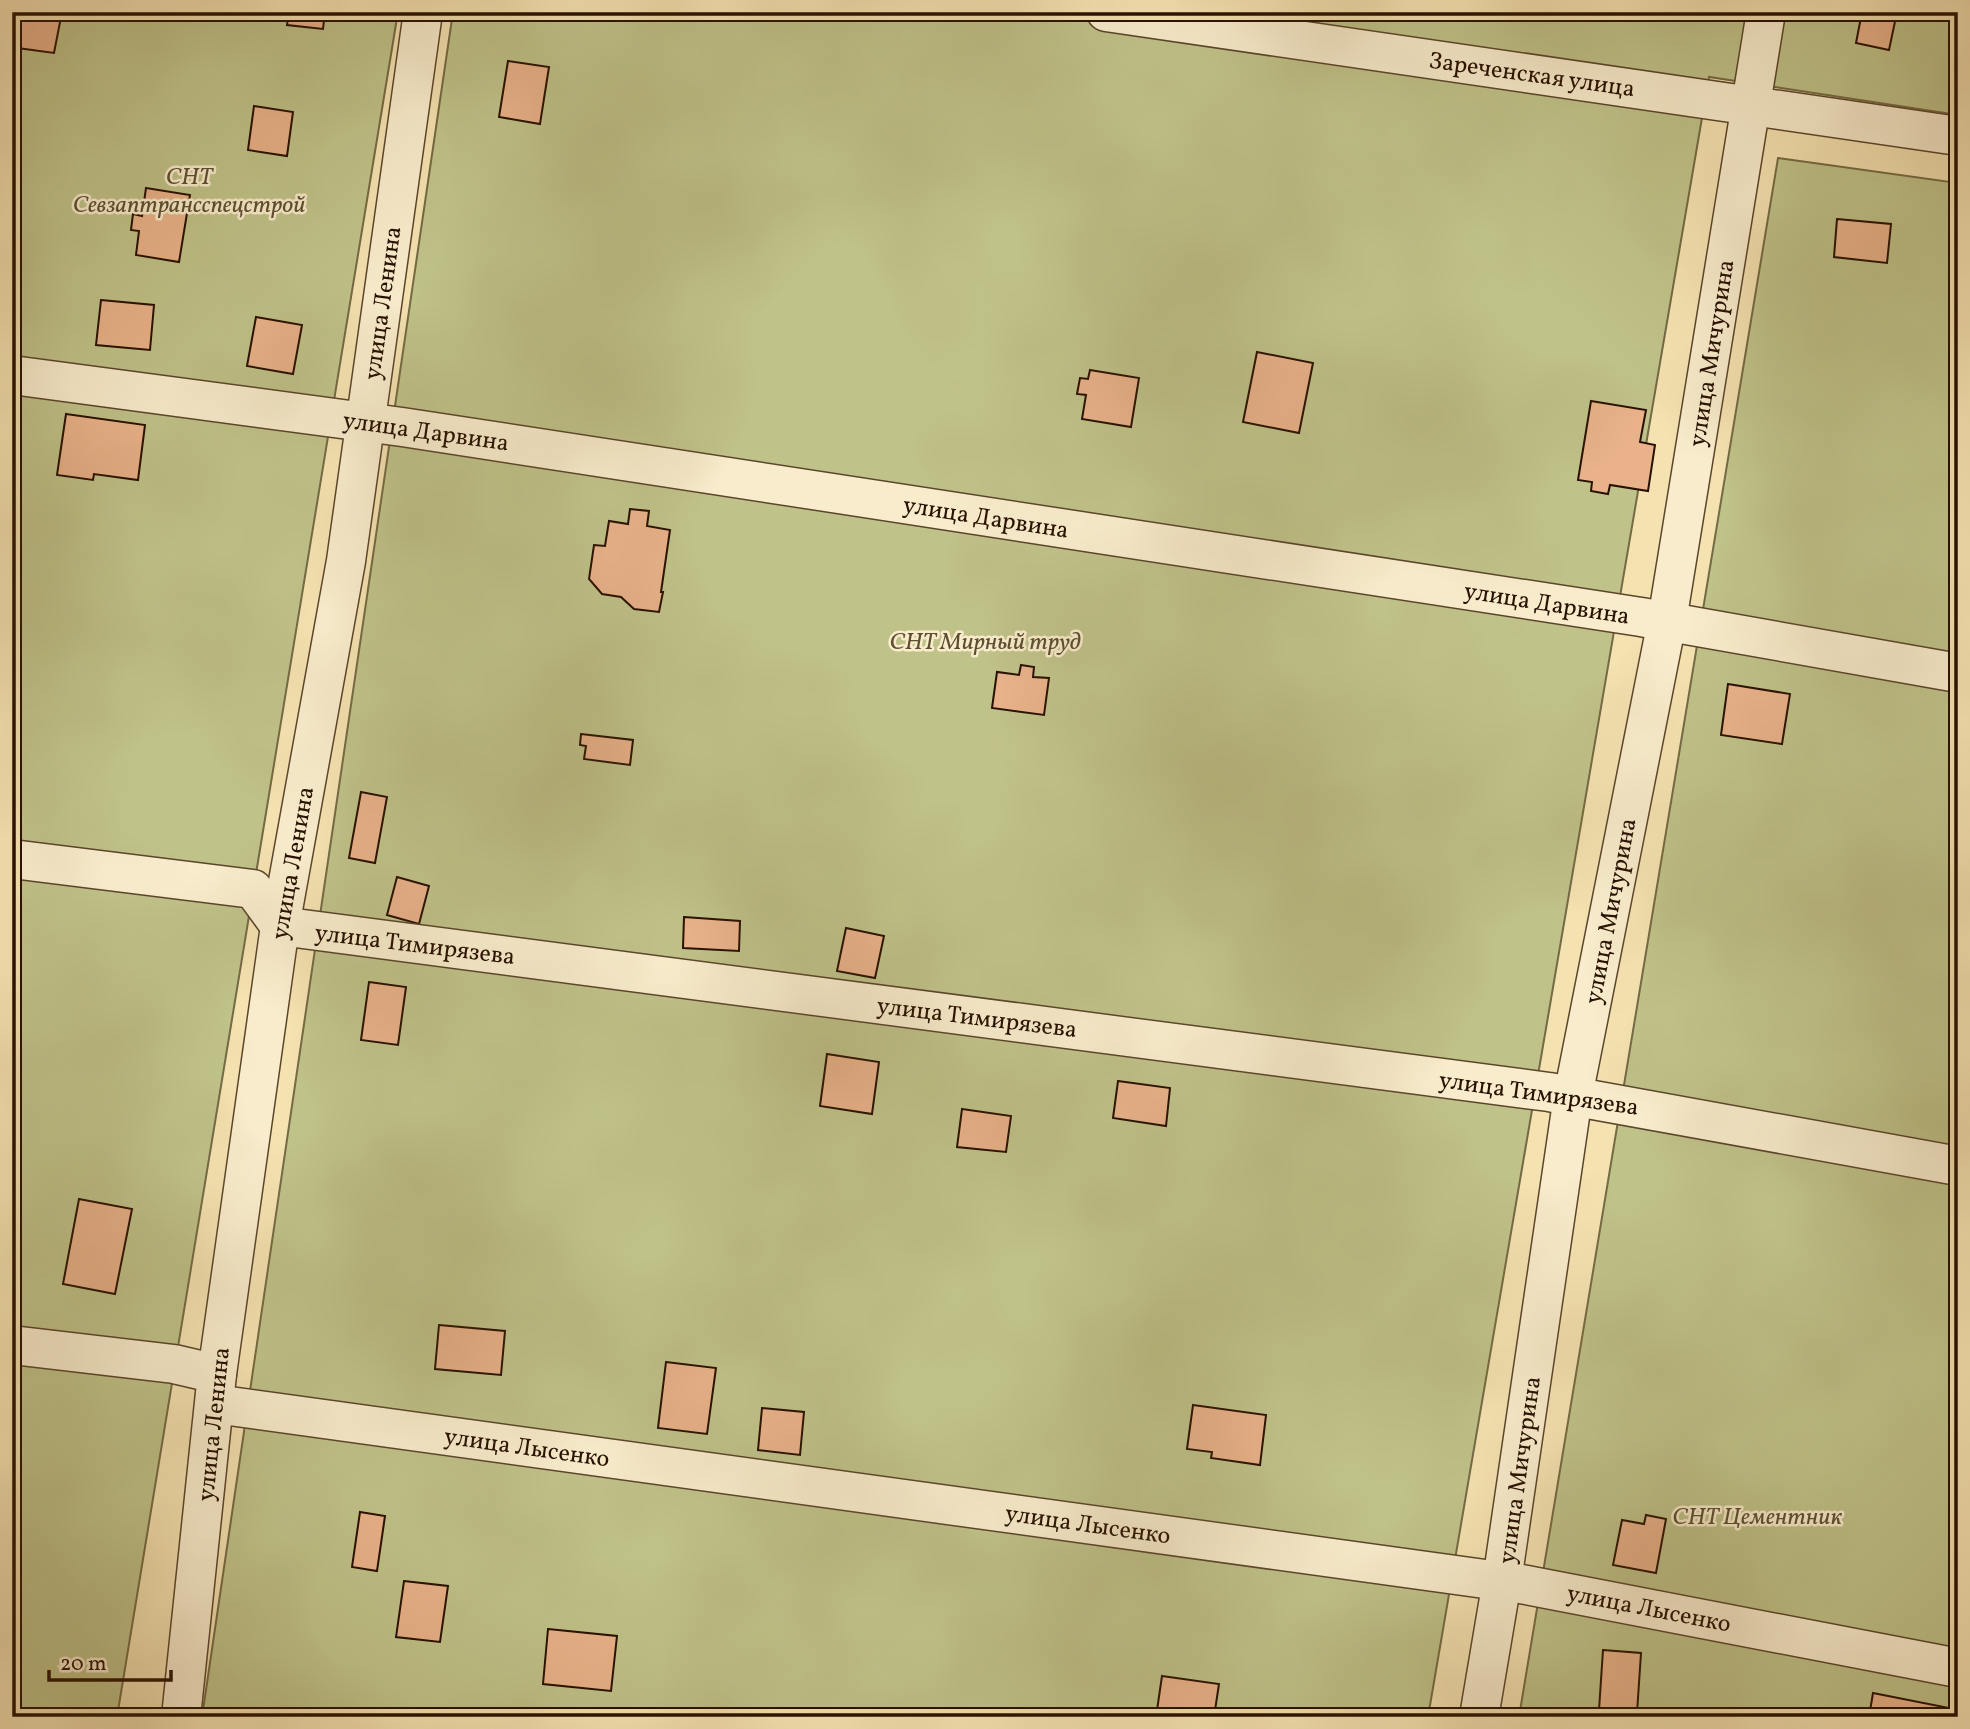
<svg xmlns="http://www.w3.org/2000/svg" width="1970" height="1729" font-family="Vollkorn,serif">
<rect width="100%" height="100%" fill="#f5e2b1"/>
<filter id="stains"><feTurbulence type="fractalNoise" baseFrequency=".00286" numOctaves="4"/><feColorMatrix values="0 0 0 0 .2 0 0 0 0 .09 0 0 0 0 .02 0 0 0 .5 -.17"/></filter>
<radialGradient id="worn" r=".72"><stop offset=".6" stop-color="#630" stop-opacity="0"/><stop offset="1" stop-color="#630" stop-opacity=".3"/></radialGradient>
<!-- green -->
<g fill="#bfc289" stroke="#746a44" stroke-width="2">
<path d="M 12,12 L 398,12 L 117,1717 L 12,1717 Z"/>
<path d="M 453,12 L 1958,12 L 1958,115 L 1709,77 L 1428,1717 L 202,1717 Z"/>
<path d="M 1778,158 L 1958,183 L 1958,1717 L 1519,1717 Z"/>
</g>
<!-- building -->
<g fill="#e9b28a" stroke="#281100" stroke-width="2">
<path d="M 12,12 L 62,12 L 54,53 L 17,48 L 16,56 L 12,55 Z"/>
<path d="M 289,12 L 325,12 L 323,29 L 287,25 Z"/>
<path d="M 1862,12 L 1897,12 L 1889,50 L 1856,43 Z"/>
<path d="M 508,61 L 549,67 L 540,124 L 499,117 Z"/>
<path d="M 254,106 L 293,112 L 287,156 L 248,150 Z"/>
<path d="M 146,188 L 190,195 L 179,262 L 136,255 L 139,231 L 131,230 L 133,214 L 142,216 Z"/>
<path d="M 1837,219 L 1891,224 L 1887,263 L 1834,257 Z"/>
<path d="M 101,300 L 154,305 L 150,350 L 96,345 Z"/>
<path d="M 256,317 L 302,325 L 293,374 L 247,366 Z"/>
<path d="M 1257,352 L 1313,363 L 1299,433 L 1243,422 Z"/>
<path d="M 1090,370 L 1139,378 L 1131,427 L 1082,419 L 1086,395 L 1077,394 L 1080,378 L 1088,379 Z"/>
<path d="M 1591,401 L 1646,410 L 1640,442 L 1655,445 L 1648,491 L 1610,485 L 1608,494 L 1591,491 L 1592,482 L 1578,480 Z"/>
<path d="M 66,414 L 145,425 L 138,480 L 94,474 L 93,480 L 57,475 Z"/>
<path d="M 630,509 L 649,511 L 647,526 L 670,530 L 661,592 L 663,592 L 659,612 L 634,609 L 621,597 L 602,594 L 589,579 L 594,545 L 605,546 L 609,521 L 628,524 Z"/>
<path d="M 1021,665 L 1034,667 L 1033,677 L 1049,678 L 1044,715 L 992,708 L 997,672 L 1019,675 Z"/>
<path d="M 1728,684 L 1790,694 L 1782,744 L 1721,735 Z"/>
<path d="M 581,734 L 633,740 L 630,765 L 584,759 L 586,746 L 580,745 Z"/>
<path d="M 361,792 L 387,797 L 375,863 L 349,858 Z"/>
<path d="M 397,877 L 429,886 L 419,924 L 387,915 Z"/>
<path d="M 684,917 L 740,921 L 739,951 L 683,948 Z"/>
<path d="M 846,928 L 884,936 L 875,978 L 837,971 Z"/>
<path d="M 369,982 L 406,987 L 398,1045 L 361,1040 Z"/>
<path d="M 827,1054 L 879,1062 L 872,1114 L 820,1106 Z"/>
<path d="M 1118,1081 L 1170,1088 L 1166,1126 L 1113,1118 Z"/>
<path d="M 962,1109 L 1011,1116 L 1006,1152 L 957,1147 Z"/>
<path d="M 79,1199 L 132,1209 L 115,1294 L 63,1284 Z"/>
<path d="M 439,1325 L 505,1331 L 501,1375 L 435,1369 Z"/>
<path d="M 666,1362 L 716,1368 L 707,1434 L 658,1428 Z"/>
<path d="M 1193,1405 L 1266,1415 L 1260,1465 L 1211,1458 L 1212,1452 L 1187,1449 Z"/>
<path d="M 762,1408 L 804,1412 L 800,1455 L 758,1450 Z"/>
<path d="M 360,1512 L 385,1516 L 377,1571 L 352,1567 Z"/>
<path d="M 1646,1515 L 1666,1519 L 1656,1573 L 1613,1565 L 1622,1520 L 1644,1524 Z"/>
<path d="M 404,1581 L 448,1586 L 440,1642 L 396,1637 Z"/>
<path d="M 548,1629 L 617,1636 L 611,1691 L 543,1684 Z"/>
<path d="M 1603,1650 L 1641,1653 L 1637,1713 L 1599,1710 Z"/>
<path d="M 1162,1676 L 1219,1684 L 1214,1717 L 1156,1717 Z"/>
<path d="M 1873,1693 L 1949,1708 L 1948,1717 L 1869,1717 Z"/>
</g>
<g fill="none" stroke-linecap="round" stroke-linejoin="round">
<defs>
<g id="minor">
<path d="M 1106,12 L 1958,136"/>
<path d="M 12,375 L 402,427 L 1641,617 L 1958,673"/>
<path d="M 12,859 L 253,889 L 280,926 L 1549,1092 L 1958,1166"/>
<path d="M 12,1345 L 174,1364 L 217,1374"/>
<path d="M 215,1404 L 1521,1584 L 1958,1668"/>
<path d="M 181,1717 L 217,1374 L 280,926 L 346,561 L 423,12"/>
<path d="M 1479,1717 L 1502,1581 L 1573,1096 L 1667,621 L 1766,12"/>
</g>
</defs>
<!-- minor casing -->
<use href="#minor" stroke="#5b452c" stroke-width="41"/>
<!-- minor -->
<use href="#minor" stroke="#f8eccc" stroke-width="38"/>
</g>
<g text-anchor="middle" stroke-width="5" stroke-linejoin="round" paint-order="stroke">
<!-- street labels -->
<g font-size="24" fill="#281100" stroke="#f8eccc">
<text transform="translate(1532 74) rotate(8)" y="8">Зареченская улица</text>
<text transform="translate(382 303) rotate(-82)" y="8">улица Ленина</text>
<text transform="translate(1711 353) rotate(-81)" y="8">улица Мичурина</text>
<text transform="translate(426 431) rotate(8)" y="8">улица Дарвина</text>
<text transform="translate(986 517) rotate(9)" y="8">улица Дарвина</text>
<text transform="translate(1547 603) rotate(9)" y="8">улица Дарвина</text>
<text transform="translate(292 863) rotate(-80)" y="8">улица Ленина</text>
<text transform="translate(1610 911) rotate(-79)" y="8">улица Мичурина</text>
<text transform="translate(415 944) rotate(7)" y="8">улица Тимирязева</text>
<text transform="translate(977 1017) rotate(7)" y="8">улица Тимирязева</text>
<text transform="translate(1539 1093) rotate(8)" y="8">улица Тимирязева</text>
<text transform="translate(213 1424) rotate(-84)" y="8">улица Ленина</text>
<text transform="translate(527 1447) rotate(8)" y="8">улица Лысенко</text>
<text transform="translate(1519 1470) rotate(-82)" y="8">улица Мичурина</text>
<text transform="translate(1088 1524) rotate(8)" y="8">улица Лысенко</text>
<text transform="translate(1649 1608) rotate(11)" y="8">улица Лысенко</text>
</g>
<!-- park labels -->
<g font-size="24" font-style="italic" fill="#5d4f30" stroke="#f8eccc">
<text x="189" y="184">СНТ<tspan x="189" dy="28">Севзаптрансспецстрой</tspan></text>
<text x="985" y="649">СНТ Мирный труд</text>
<text x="1757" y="1524">СНТ Цементник</text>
</g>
</g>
<!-- margin -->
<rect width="1970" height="1729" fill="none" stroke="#f5e2b1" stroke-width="42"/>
<rect x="14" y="14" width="1942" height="1701" fill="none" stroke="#281100" stroke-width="3.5"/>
<rect x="21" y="21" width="1928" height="1687" fill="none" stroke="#281100" stroke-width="2"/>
<!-- scale -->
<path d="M49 1670v10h122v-10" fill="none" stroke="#281100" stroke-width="3.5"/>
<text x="60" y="1670" font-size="21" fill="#281100" stroke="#f8eccc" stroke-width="5" paint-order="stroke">20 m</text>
<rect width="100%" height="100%" filter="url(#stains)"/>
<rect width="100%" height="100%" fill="url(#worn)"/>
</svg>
